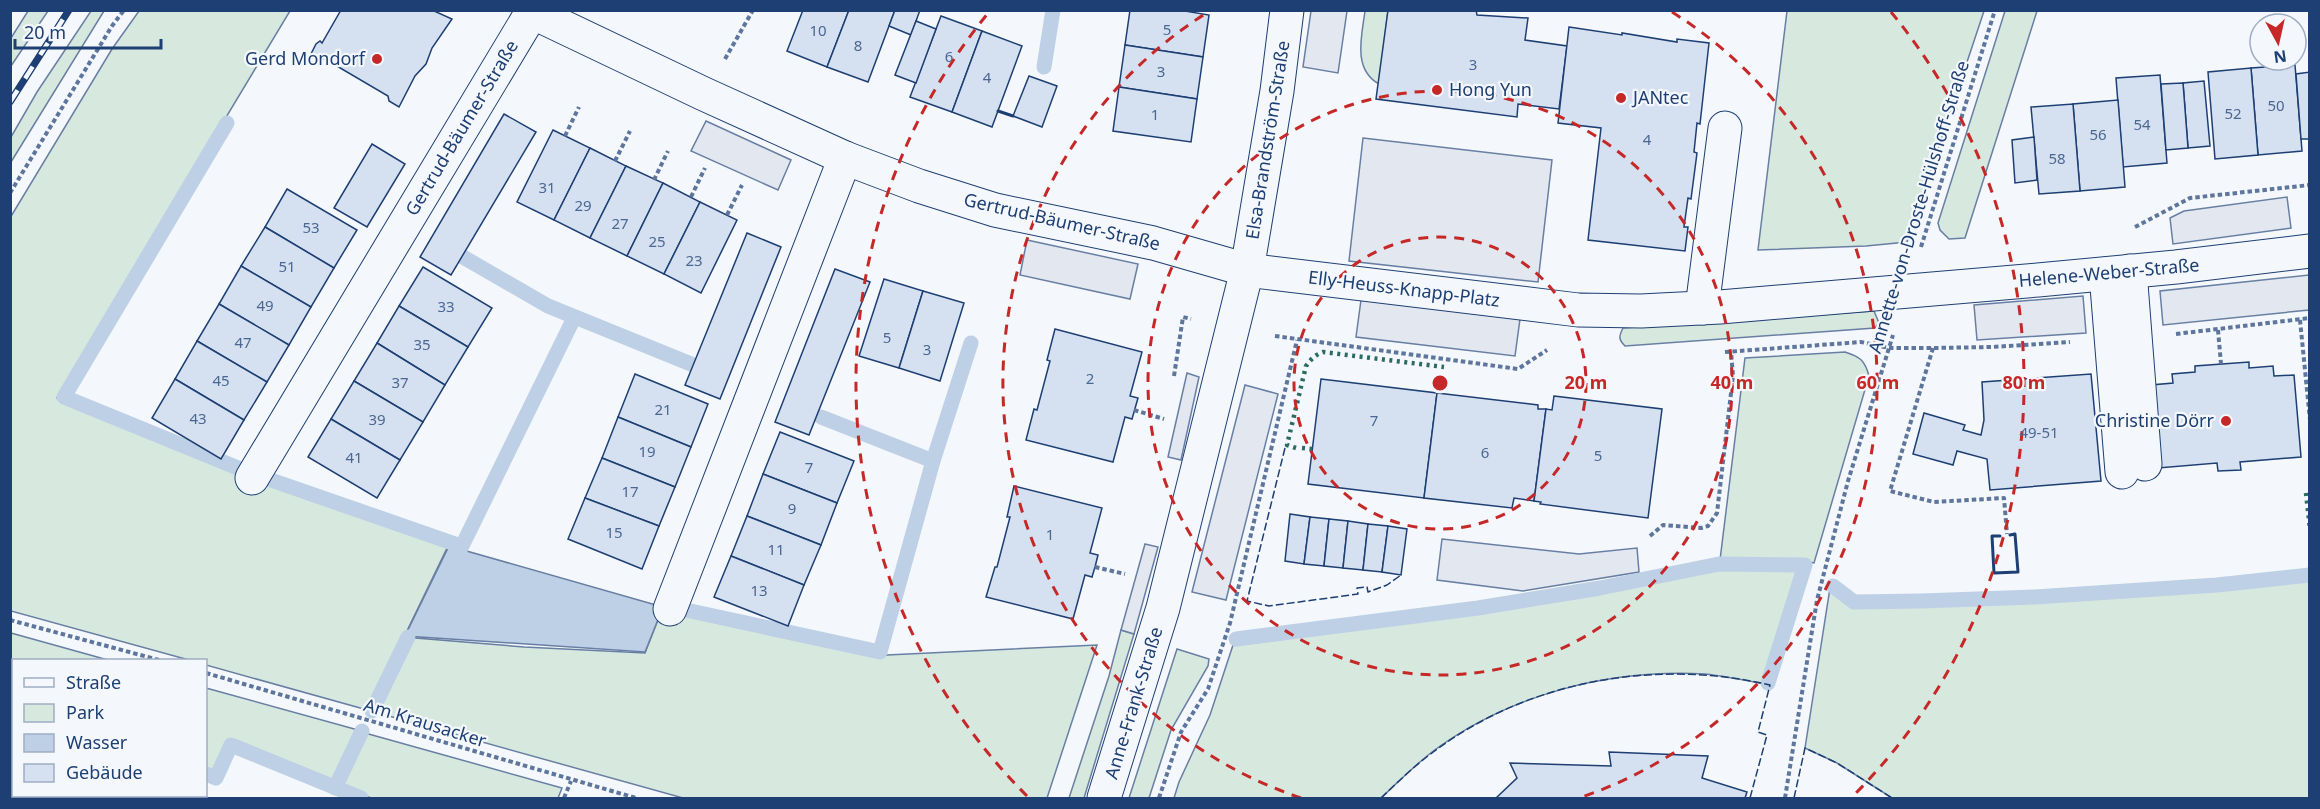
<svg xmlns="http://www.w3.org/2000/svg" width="2320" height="809" font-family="'Noto Sans',sans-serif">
<rect width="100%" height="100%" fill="#f4f7fb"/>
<!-- green -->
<g fill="#d7e8df" stroke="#687fa3" stroke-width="1.5">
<path d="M 28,11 L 48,11 L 11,66 L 11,38 Z"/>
<path d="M 91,11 L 104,11 L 11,162 L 11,137 L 37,92 Z"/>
<path d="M 139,11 L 290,11 L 57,398 L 269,485 L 448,546 L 404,637 L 524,647 L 645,653 L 663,607 L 887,655 L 1097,645 L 1047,798 L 683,798 L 206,665 L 206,660 L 189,660 L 11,611 L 10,218 L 112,49 Z"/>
<path d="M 1365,11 L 1388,11 L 1379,84 C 1352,69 1362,35 1365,11 Z"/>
<path d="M 1787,11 L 1984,11 L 1907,242 L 1866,246 L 1758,250 Z"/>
<path d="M 2005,11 L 2037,11 L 1965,238 L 1949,239 L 1940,230 L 1938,223 Z"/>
<path d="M 1874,311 L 1879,323 L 1875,328 L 1625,346 C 1618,339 1619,336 1623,328 Z"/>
<path d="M 1845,352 C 1861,357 1865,361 1869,376 L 1814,563 L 1802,561 L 1764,684 C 1744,680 1724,676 1705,674 C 1609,669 1510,694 1432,752 C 1414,766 1397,783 1381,798 L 1174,798 L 1179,782 L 1210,715 L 1234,642 C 1397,623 1558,601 1719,568 L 1745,358 Z"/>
<path d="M 2309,578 L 2309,798 L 1892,798 L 1837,763 L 1805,748 L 1830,588 L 1850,605 L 2005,602 L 2185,590 Z"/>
<path d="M 1121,630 L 1134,634 L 1084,798 L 1069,798 L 1109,676 Z"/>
<path d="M 11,633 L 108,660 L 14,660 L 13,713 L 10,711 Z"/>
<path d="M 1177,649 L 1209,659 L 1208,666 L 1171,730 L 1149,798 L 1129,798 Z"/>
<path d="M 206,688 L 358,730 L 333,781 L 229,740 L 214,772 L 206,768 Z"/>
<path d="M 365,733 L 562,788 L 558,798 L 371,798 L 339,785 Z"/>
</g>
<!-- parking -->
<g fill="#e3e8f0" stroke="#687fa3" stroke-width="1.5">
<path d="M 1311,11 L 1347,11 L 1338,73 L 1303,67 Z"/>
<path d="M 706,121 L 791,160 L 778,190 L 691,151 Z"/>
<path d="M 1363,138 L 1552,160 L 1538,282 L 1349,261 Z"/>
<path d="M 2287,197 L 2291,228 L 2173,244 L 2170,218 L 2184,211 Z"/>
<path d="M 1027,240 L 1138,264 L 1130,299 L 1020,275 Z"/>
<path d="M 2309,275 L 2309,310 L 2163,325 L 2160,291 Z"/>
<path d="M 2083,296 L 2086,333 L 1977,340 L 1974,305 Z"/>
<path d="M 1361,300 L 1520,319 L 1515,356 L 1356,337 Z"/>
<path d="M 1187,373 L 1199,377 L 1181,460 L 1168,457 Z"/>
<path d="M 1245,385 L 1278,394 L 1226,600 L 1192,592 Z"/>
<path d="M 1442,539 L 1579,554 L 1637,548 L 1639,572 L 1523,591 L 1437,580 Z"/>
<path d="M 1145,544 L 1158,547 L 1134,634 L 1121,630 Z"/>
</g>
<!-- water -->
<path fill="#bed0e5" stroke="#687fa3" stroke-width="1.5" d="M 449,546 L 663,607 L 645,652 L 405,636 Z"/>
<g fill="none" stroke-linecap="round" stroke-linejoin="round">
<!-- stream -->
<g stroke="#bed0e5" stroke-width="15">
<path d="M 1044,67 L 1053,10"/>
<path d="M 227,123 L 64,397 L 238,468"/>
<path d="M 463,257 L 548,306 L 691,364"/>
<path d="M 821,417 L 933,461"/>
<path d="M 271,480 L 461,546"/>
<path d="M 460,550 L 574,318"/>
<path d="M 1833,586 L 1854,602 L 1921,601 L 2035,597 L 2217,585 L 2310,575"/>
<path d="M 686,610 L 880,652 L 933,461 L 971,343"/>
<path d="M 1236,639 L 1478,608 L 1600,588 L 1719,564 L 1805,565 L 1768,683"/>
<path d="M 372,711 L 408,637"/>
<path d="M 10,715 L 14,717"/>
<path d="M 206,774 L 216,778 L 231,745 L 361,798"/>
<path d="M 335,788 L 362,731"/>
</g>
</g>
<!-- building -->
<g fill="#d5e0f0" stroke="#1d3f73" stroke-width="1.5">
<path d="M 341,10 L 432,10 L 452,19 L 432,48 L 426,64 L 415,76 L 399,107 L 389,101 L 388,96 L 325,59 L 320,59 L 311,54 L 316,44 L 320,41 L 322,43 Z"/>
<path d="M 803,10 L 849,10 L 827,67 L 787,51 Z"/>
<path d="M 849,10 L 895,10 L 868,82 L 827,67 Z"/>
<path d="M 895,10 L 920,10 L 911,35 L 889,26 Z"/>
<path d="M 1130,10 L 1179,10 L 1209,15 L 1203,57 L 1125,45 Z"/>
<path d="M 1388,10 L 1476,10 L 1477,15 L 1528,18 L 1525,40 L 1567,46 L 1559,109 L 1518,104 L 1517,117 L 1376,99 Z"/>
<path d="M 941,16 L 982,31 L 952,112 L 910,97 Z"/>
<path d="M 916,21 L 936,29 L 916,83 L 895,75 Z"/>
<path d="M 1569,27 L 1622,35 L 1622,33 L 1677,42 L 1677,39 L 1709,43 L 1700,124 L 1697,123 L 1694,152 L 1697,153 L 1691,199 L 1688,198 L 1684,227 L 1688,227 L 1685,251 L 1588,240 L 1601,128 L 1558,123 Z"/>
<path d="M 982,31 L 1022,46 L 992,127 L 952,112 Z"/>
<path d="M 1125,45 L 1203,57 L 1197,99 L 1119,87 Z"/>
<path d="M 2295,65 L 2302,151 L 2258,155 L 2251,68 Z"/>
<path d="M 2251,68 L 2258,155 L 2215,159 L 2208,72 Z"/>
<path d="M 2310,72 L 2310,139 L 2301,139 L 2296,74 Z"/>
<path d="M 2160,75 L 2167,163 L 2123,167 L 2116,78 Z"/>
<path d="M 1029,76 L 1057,86 L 1042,127 L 1013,116 Z"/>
<path d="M 2204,81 L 2210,146 L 2188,148 L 2183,83 Z"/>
<path d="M 2183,83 L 2188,148 L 2166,150 L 2161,84 Z"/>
<path d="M 1119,87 L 1197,99 L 1191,142 L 1113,131 Z"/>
<path d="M 2118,100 L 2125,187 L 2080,191 L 2073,104 Z"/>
<path d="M 2073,104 L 2080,191 L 2039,194 L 2031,107 Z"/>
<path d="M 504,114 L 536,132 L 451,275 L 420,257 Z"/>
<path d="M 553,130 L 590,148 L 554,220 L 517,202 Z"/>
<path d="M 2034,137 L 2037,180 L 2015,183 L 2012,140 Z"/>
<path d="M 372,144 L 405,164 L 367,227 L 334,208 Z"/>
<path d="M 590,148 L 626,166 L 590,238 L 554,220 Z"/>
<path d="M 626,166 L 663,183 L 627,256 L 590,238 Z"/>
<path d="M 663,183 L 700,202 L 664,274 L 627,256 Z"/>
<path d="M 287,189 L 357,230 L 334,268 L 265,227 Z"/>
<path d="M 700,202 L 737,220 L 701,293 L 664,274 Z"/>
<path d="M 265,227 L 334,268 L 311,307 L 241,266 Z"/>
<path d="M 747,233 L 781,247 L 720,399 L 685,385 Z"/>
<path d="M 241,266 L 311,307 L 289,345 L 219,304 Z"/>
<path d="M 423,267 L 492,308 L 468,347 L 399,306 Z"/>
<path d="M 835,269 L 870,282 L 809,435 L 775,422 Z"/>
<path d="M 884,279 L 923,291 L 899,368 L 859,356 Z"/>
<path d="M 923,291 L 964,303 L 940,381 L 899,368 Z"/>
<path d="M 219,304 L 289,345 L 267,382 L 197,341 Z"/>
<path d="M 399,306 L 468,347 L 445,385 L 377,343 Z"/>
<path d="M 1055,329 L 1142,352 L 1130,396 L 1138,398 L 1132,419 L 1125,417 L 1113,462 L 1026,440 L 1034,409 L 1037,410 L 1050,361 L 1047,360 Z"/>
<path d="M 197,341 L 267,382 L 244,420 L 175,379 Z"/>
<path d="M 377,343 L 445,385 L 423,422 L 354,381 Z"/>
<path d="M 2249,362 L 2249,368 L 2273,366 L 2274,376 L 2294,375 L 2301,457 L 2240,462 L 2241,470 L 2218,471 L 2217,463 L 2158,468 L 2151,385 L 2173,383 L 2172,374 L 2195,372 L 2195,366 Z"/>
<path d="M 635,374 L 708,404 L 691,447 L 618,417 Z"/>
<path d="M 2091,374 L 2101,481 L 1990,490 L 1987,459 L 1957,451 L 1953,465 L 1913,454 L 1924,413 L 1965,425 L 1963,430 L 1981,435 L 1984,420 L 1982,382 Z"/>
<path d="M 175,379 L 244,420 L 221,459 L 152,418 Z"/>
<path d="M 1321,379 L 1437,393 L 1424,498 L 1308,484 Z"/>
<path d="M 354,381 L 423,422 L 400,460 L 331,419 Z"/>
<path d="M 1437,393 L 1538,405 L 1538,409 L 1546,409 L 1534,501 L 1514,498 L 1512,508 L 1424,498 Z"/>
<path d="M 1554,396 L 1662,409 L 1648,518 L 1540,504 L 1541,502 L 1534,501 L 1546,409 L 1552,410 Z"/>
<path d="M 618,417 L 691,447 L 675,487 L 602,458 Z"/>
<path d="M 331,419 L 400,460 L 377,498 L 308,457 Z"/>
<path d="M 780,432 L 854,461 L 837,503 L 763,474 Z"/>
<path d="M 602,458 L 675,487 L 659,526 L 585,498 Z"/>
<path d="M 763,474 L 837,503 L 821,545 L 747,516 Z"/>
<path d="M 1014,486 L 1102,508 L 1090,553 L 1098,555 L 1095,567 L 1092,577 L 1085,575 L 1073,619 L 986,597 L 995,567 L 997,567 L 1010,517 L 1007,517 Z"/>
<path d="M 585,498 L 659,526 L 642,569 L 568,539 Z"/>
<path d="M 1290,514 L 1310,517 L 1304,564 L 1285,561 Z"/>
<path d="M 747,516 L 821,545 L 804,585 L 731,556 Z"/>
<path d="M 1310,517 L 1329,519 L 1324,566 L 1304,564 Z"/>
<path d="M 1329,519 L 1348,521 L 1343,568 L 1324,566 Z"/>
<path d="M 1348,521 L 1368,524 L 1363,570 L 1343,568 Z"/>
<path d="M 1368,524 L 1388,526 L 1382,572 L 1363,570 Z"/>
<path d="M 1388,526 L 1407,529 L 1401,575 L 1382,572 Z"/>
<path d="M 731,556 L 804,585 L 788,626 L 714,597 Z"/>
<path d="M 1609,752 L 1708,756 L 1702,778 L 1747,792 L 1745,798 L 1496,798 L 1517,778 L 1510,763 L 1611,766 Z"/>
</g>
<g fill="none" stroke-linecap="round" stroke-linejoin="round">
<defs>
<g id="minor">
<path d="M 2130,271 L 2145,464"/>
<path d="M 2106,274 L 2122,472"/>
<path d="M 1702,308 L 1725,128"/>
<path d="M 252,478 L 532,12 L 704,94 L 845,158 L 919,186 L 995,210 L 1153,243 L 1247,270 L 1578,310 L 1641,311 L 1720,307 L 2038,280 L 2176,267 L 2310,251"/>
<path d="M 670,609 L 845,158"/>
<path d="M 1104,798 L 1163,608 L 1247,270 L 1277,91 L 1287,10"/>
</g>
</defs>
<!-- minor casing -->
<use href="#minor" stroke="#1d3f73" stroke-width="35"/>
<!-- path -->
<g stroke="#5e769c" stroke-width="4" stroke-dasharray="4.5 3" stroke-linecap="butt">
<path d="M 725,59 L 753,10"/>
<path d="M 565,136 L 579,107"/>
<path d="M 615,161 L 630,131"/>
<path d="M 654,180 L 668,151"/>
<path d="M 10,193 L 112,26 L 124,10"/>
<path d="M 691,197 L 705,168"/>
<path d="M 727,215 L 742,185"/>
<path d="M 2135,227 L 2190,198 L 2310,185"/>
<path d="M 1921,247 L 1995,10"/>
<path d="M 2300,320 L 2310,420"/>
<path d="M 2218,330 L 2221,364"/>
<path d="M 2176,334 L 2310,318"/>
<path d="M 1275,336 L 1518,369 L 1547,350"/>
<path d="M 1933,348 L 1890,491 L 1934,502 L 2004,498 L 2007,534"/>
<path d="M 1725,352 L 1861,342 L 1889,348 L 1933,348 L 1992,347 L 2070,342"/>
<path d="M 1174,376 L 1183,317 L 1191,319"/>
<path d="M 1134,410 L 1164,419"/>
<path d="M 1650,536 L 1663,525 L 1701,528 L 1708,526 L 1717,513 L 1733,376 L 1731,352"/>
<path d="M 1095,567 L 1125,574"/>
<path d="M 10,620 L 159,660"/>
<path d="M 206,673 L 636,798"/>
<path d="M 564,798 L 571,781"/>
<path d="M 1159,798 L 1181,732 L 1208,689 L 1230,623 L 1297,340"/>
<path d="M 1785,798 L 1817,600 L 1848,481 L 1893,335"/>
</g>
<!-- minor -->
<use href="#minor" stroke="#f4f7fb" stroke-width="33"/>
<defs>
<path id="rail" d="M 10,102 L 69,10"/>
</defs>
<!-- rail casing -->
<use href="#rail" stroke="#1d3f73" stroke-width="7"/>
<!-- rail -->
<use href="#rail" stroke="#f4f7fb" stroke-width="4.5" stroke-dasharray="14" stroke-linecap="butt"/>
<!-- hedge -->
<g stroke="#2c6c60" stroke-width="4.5" stroke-dasharray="3 4.5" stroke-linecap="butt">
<path d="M 1296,448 L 1287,445 L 1306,366 C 1311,359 1315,355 1323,352 L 1444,367"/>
<path d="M 1302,448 L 1312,449"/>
<path d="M 2306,493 L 2310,529"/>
</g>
<!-- fence -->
<g stroke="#1d3f73" stroke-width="1.5" stroke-dasharray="8 3" stroke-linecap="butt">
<path d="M 1285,448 L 1247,601 L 1269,606 L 1358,594 L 1357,588 L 1367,587 L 1368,592 L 1387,585 L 1401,575"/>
<path d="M 1381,798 C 1397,783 1414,766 1432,753 C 1526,681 1655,658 1770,685 L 1758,732 L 1767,735 L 1750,798"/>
<path d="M 1794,798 L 1805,748 L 1837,763 L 1892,798"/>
</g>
<!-- wall -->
<g stroke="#1d3f73" stroke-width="3">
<path d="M 998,111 L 1013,116"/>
<path d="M 2000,536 L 1992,536 L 1994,573 L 2018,572 L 2015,534 L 2010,535"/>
</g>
</g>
<!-- distance rings -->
<g fill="none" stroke="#c62828" stroke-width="3" stroke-dasharray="10 8">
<circle cx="1440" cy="383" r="146"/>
<circle cx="1440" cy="383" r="292"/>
<path d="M1301 798A438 438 0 0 1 1208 12M1672 12A438 438 0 0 1 1579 798"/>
<path d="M1027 796A584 584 0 0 1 989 12M1891 12A584 584 0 0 1 1853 796"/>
</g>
<!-- markers -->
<g fill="#c62828" stroke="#f4f7fb" stroke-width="2">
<circle cx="377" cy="59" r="6"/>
<circle cx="1437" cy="90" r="6"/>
<circle cx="1621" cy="98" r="6"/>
<circle cx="2226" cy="421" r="6"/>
</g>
<g text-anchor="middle" stroke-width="4.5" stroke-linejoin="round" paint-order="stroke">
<!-- number labels -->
<g font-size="15" fill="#4b6792">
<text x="1167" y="35">5</text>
<text x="818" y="36">10</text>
<text x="858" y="51">8</text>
<text x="949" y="62">6</text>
<text x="1473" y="70">3</text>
<text x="1161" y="77">3</text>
<text x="987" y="83">4</text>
<text x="2276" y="111">50</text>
<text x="2233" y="119">52</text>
<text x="1155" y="120">1</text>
<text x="2142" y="130">54</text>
<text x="2098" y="140">56</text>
<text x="1647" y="145">4</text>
<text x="2057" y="164">58</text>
<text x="547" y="193">31</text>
<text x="583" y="211">29</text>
<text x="620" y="229">27</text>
<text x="311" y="233">53</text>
<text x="657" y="247">25</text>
<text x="694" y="266">23</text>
<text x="287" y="272">51</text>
<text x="265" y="311">49</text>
<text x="446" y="312">33</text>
<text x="887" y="343">5</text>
<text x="243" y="348">47</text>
<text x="422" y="350">35</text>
<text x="927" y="355">3</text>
<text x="1090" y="384">2</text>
<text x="221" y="386">45</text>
<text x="400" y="388">37</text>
<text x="663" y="415">21</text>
<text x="198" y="424">43</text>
<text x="377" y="425">39</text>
<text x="1374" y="426">7</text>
<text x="2039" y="438">49-51</text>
<text x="647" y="457">19</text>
<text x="1485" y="458">6</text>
<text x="1598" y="461">5</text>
<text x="354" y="463">41</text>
<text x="809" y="473">7</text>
<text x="630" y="497">17</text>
<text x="792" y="514">9</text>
<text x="614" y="538">15</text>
<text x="1050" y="540">1</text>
<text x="776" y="555">11</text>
<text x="759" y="596">13</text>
</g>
<!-- poi labels -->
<g font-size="18" fill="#1d3f73" stroke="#f4f7fb" text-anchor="end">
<text x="365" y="65">Gerd Mondorf</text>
<text x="1449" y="96" text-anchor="start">Hong Yun</text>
<text x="1633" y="104" text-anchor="start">JANtec</text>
<text x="2214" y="427">Christine Dörr</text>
</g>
<!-- street labels -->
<g font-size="18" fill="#1d3f73" stroke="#f4f7fb">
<text transform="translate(462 128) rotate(-59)" y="6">Gertrud-Bäumer-Straße</text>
<text transform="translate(1268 140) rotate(-81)" y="6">Elsa-Brandström-Straße</text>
<text transform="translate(1919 207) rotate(-73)" y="6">Annette-von-Droste-Hülshoff-Straße</text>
<text transform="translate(1062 222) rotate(13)" y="6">Gertrud-Bäumer-Straße</text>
<text transform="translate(2109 273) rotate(-5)" y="6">Helene-Weber-Straße</text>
<text transform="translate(1404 289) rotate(7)" y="6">Elly-Heuss-Knapp-Platz</text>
<text transform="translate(1134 703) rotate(-73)" y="6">Anne-Frank-Straße</text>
<text transform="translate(425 723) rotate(17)" y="6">Am Krausacker</text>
</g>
</g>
<circle cx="1440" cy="383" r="9" fill="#c62828" stroke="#f4f7fb" stroke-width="3"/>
<g font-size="18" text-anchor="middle" font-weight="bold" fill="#c62828" stroke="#f4f7fb" stroke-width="4.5" stroke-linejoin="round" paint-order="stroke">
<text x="1586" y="389">20 m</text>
<text x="1732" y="389">40 m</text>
<text x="1878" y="389">60 m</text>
<text x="2024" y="389">80 m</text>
</g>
<!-- border -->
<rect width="2320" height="809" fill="none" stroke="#1d3f73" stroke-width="24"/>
<!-- legend -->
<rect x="12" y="659" width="195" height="138" fill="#f4f7fb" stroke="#9eadc5" stroke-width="1.5"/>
<rect x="24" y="678" width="30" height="9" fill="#f4f7fb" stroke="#9eadc5" stroke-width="1.5"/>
<text x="66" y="689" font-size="18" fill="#1d3f73">Straße</text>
<rect x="24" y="704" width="30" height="18" fill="#d7e8df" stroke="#9eadc5" stroke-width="1.5"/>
<text x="66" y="719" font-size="18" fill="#1d3f73">Park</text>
<rect x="24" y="734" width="30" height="18" fill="#bed0e5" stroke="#9eadc5" stroke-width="1.5"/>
<text x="66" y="749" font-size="18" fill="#1d3f73">Wasser</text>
<rect x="24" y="764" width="30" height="18" fill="#d5e0f0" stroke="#9eadc5" stroke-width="1.5"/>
<text x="66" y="779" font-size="18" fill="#1d3f73">Gebäude</text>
<!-- north arrow -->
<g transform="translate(2278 42) rotate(172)"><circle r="28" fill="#f4f7fb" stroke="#9eadc5" stroke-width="1.5"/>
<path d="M0-4.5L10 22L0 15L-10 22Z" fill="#c62828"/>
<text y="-9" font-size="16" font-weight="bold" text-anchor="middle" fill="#1d3f73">N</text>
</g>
<!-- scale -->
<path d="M15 39v9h146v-9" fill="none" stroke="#1d3f73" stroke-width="3"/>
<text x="24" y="39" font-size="18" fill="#1d3f73" stroke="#f4f7fb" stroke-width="4.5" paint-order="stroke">20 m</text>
</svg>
